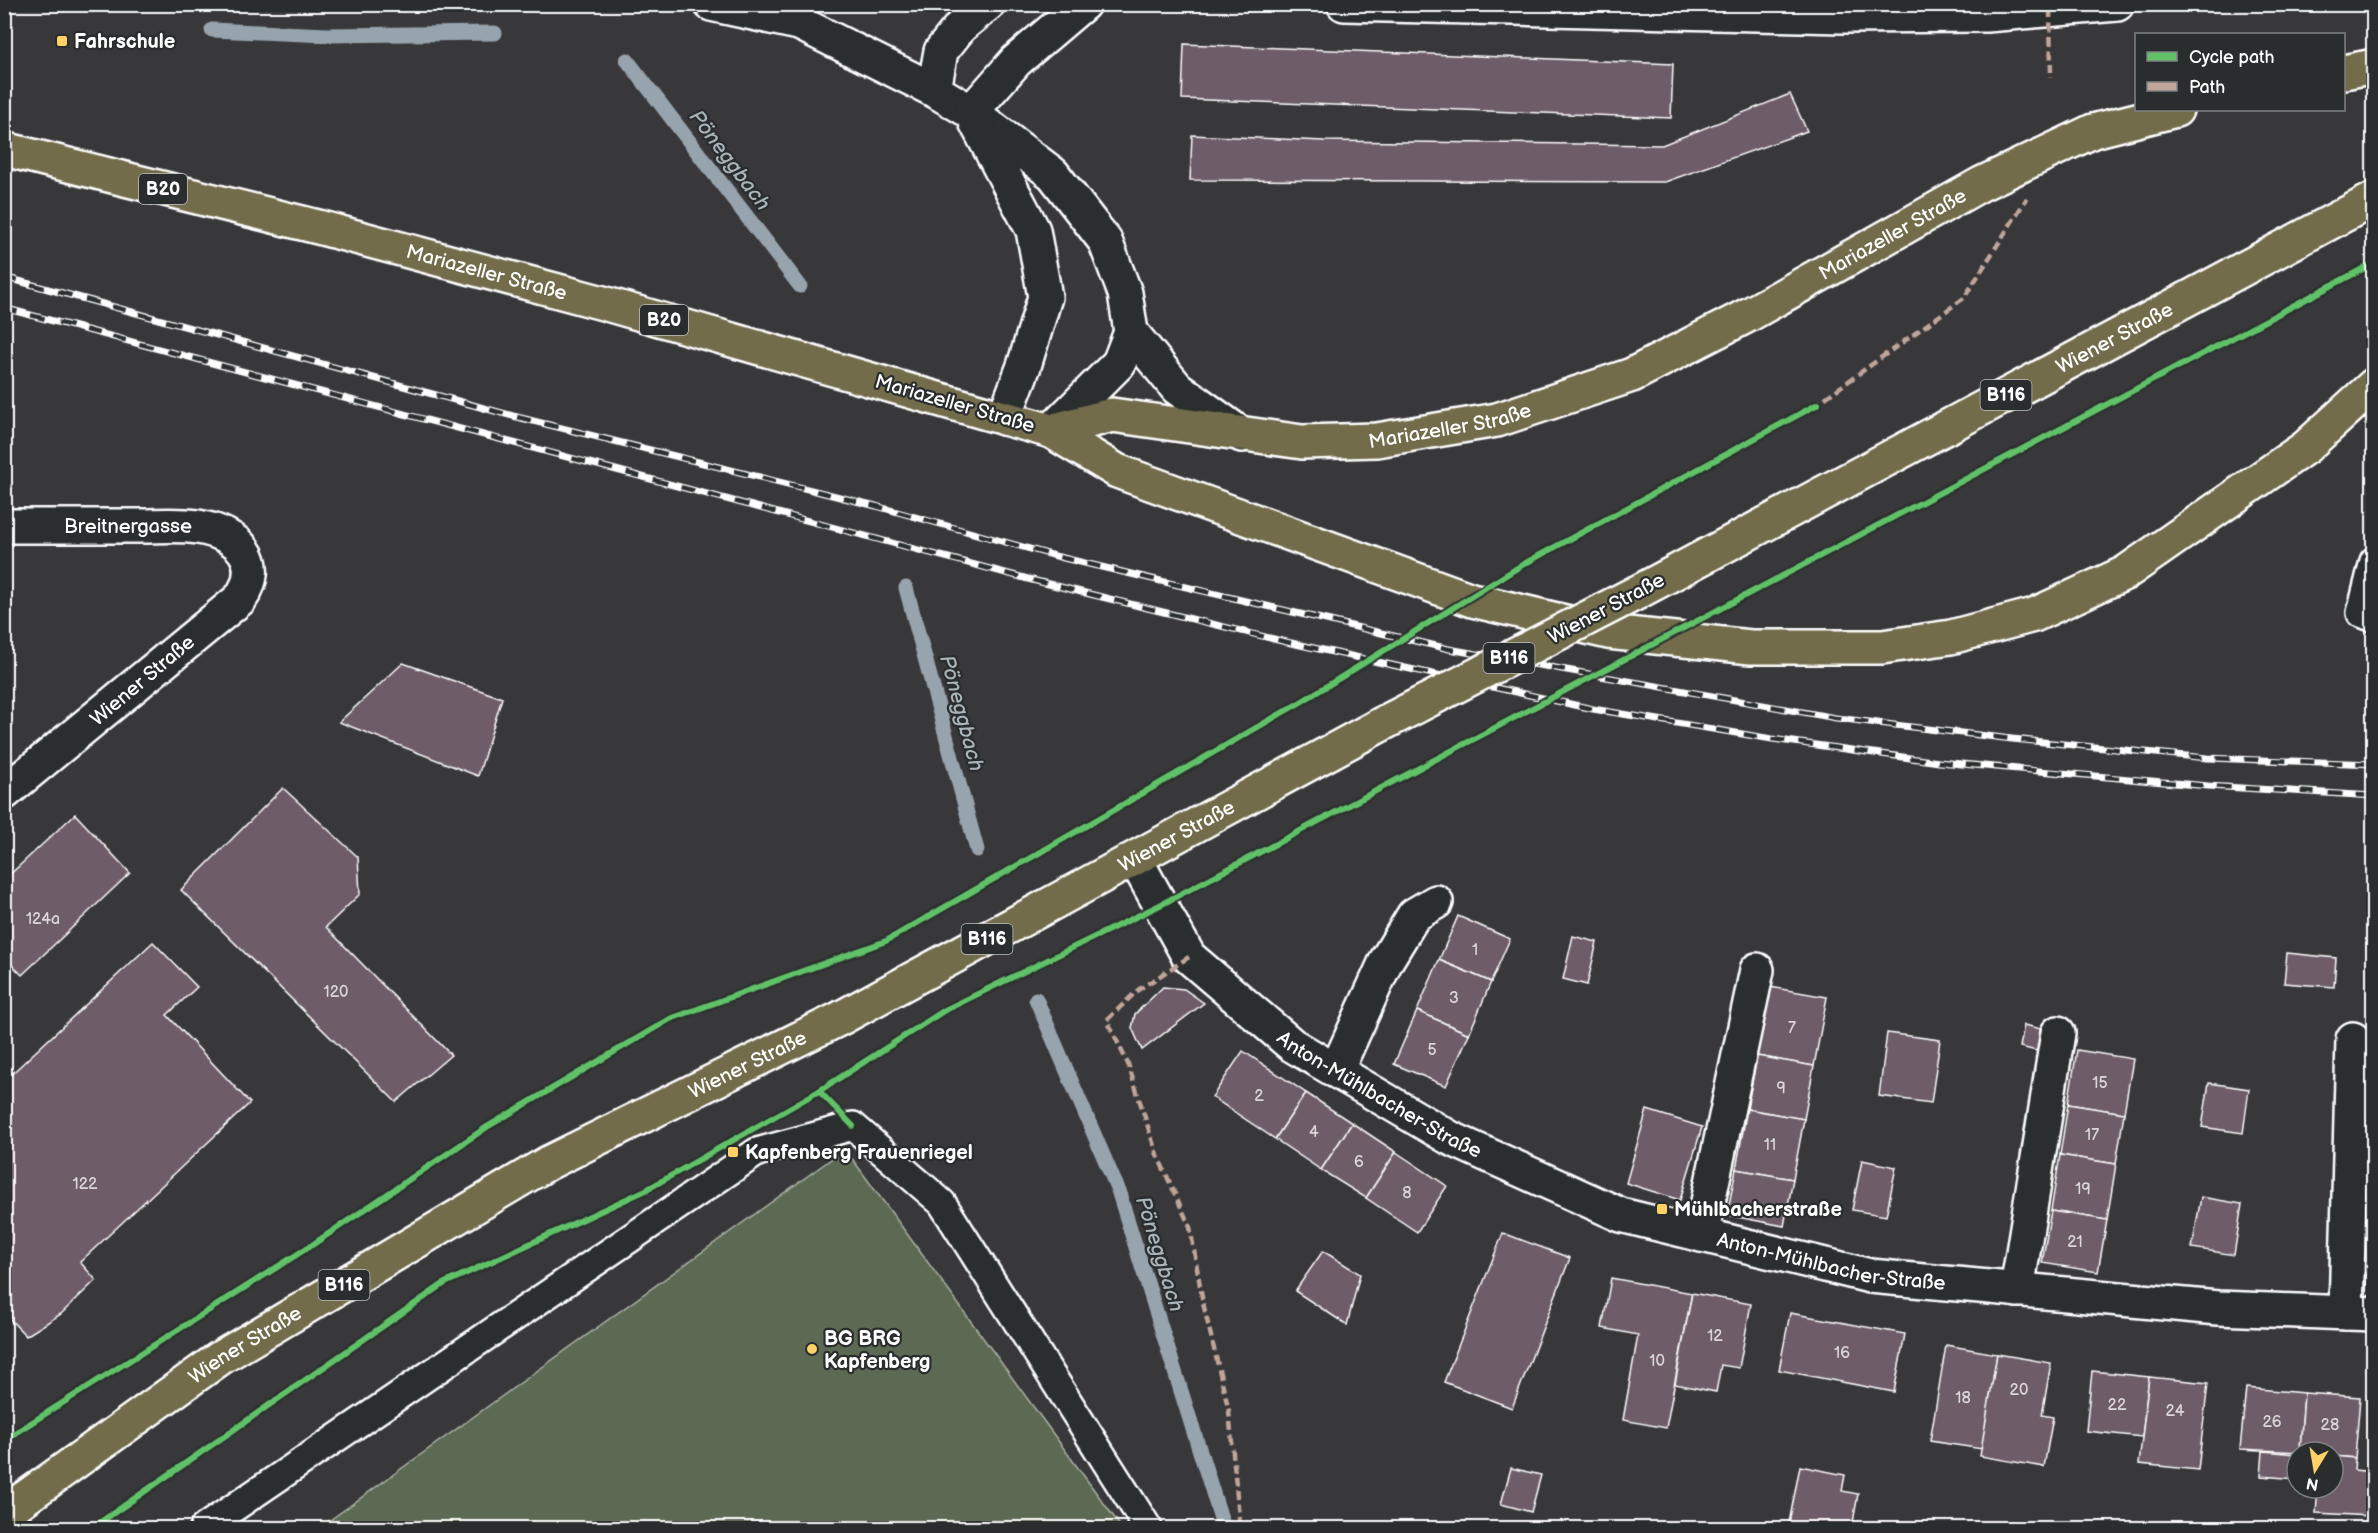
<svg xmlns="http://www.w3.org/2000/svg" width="2378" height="1533" font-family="'Balsamiq Sans',sans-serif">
<rect width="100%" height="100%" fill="#38373a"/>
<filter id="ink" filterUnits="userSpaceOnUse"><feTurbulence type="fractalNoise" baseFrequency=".0167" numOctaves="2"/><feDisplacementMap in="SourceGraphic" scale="12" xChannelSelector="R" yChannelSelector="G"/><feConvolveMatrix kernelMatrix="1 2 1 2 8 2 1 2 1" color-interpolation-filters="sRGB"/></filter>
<g filter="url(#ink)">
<!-- green -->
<path fill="#5b6a52" stroke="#adb4a8" stroke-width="1.5" d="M 845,1149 L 1119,1524 L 1115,1528 L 319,1528 Z"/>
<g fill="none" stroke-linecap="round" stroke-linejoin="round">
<!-- stream -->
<g stroke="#97a4ad" stroke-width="15">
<path d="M 212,30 L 327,35 L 495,33"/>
<path d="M 627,60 L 800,286"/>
<path d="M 906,588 L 977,850"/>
<path d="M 1036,999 L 1118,1190 L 1224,1528"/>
</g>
</g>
<!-- building -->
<g fill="#6e5d68" stroke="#fff" stroke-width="1.5">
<path d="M 1184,44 L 1673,64 L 1671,118 L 1182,99 Z"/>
<path d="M 1790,94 L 1807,131 L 1665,182 L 1190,180 L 1192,135 L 1324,141 L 1662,145 Z"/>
<path d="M 403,663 L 502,698 L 478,776 L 339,722 Z"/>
<path d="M 283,788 L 358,857 L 360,894 L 326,927 L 451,1055 L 396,1102 L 181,890 Z"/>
<path d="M 75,814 L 130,873 L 22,975 L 4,957 L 4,880 Z"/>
<path d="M 1458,916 L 1510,939 L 1491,982 L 1439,960 Z"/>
<path d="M 1573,936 L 1597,942 L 1587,985 L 1563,979 Z"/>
<path d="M 153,942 L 197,987 L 167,1015 L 250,1103 L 80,1262 L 96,1280 L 61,1314 L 26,1336 L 4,1313 L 4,1081 Z"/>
<path d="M 2287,953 L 2336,958 L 2334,987 L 2284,983 Z"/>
<path d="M 1439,960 L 1491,982 L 1469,1034 L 1417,1011 Z"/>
<path d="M 1163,987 L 1184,989 L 1204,1003 L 1142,1050 L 1132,1028 L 1135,1014 Z"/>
<path d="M 1770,987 L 1827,997 L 1814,1066 L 1757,1056 Z"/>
<path d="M 1417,1011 L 1469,1034 L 1446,1086 L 1394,1064 Z"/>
<path d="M 2024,1025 L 2046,1030 L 2041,1052 L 2020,1047 Z"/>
<path d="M 2371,1032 L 2374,1033 L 2374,1121 L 2367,1121 Z"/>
<path d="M 1887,1033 L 1940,1040 L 1931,1103 L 1879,1096 Z"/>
<path d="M 2077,1050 L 2133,1059 L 2124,1113 L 2068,1104 Z"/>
<path d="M 1243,1051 L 1306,1093 L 1275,1139 L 1212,1097 Z"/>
<path d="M 1757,1056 L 1814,1066 L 1804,1119 L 1747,1109 Z"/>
<path d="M 2209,1083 L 2249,1089 L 2243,1133 L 2202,1127 Z"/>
<path d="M 1306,1093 L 1352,1123 L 1321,1170 L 1275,1139 Z"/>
<path d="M 2068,1104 L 2124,1113 L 2116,1164 L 2060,1155 Z"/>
<path d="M 1747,1109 L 1804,1119 L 1793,1179 L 1736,1169 Z"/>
<path d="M 1647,1110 L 1702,1127 L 1680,1200 L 1626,1183 Z"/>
<path d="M 2367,1121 L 2374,1121 L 2374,1175 L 2365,1174 Z"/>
<path d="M 1352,1123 L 1396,1152 L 1366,1198 L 1321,1170 Z"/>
<path d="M 1396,1152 L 1447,1186 L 1417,1232 L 1366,1198 Z"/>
<path d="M 2060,1155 L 2116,1164 L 2107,1220 L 2051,1211 Z"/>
<path d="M 1862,1160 L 1896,1167 L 1886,1216 L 1852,1210 Z"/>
<path d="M 1736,1169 L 1793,1179 L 1784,1226 L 1727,1215 Z"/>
<path d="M 2365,1174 L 2374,1175 L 2374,1230 L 2362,1229 Z"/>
<path d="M 2201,1197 L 2242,1204 L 2234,1255 L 2192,1248 Z"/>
<path d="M 2051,1211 L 2107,1220 L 2098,1272 L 2042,1263 Z"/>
<path d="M 2362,1229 L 2374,1230 L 2374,1285 L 2360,1285 Z"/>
<path d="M 1503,1233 L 1570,1258 L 1512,1408 L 1444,1382 Z"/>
<path d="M 1323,1251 L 1360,1274 L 1347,1325 L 1295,1291 Z"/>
<path d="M 1611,1278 L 1692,1293 L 1666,1428 L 1623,1420 L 1638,1335 L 1602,1328 Z"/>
<path d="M 1692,1293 L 1751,1304 L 1739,1368 L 1721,1365 L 1716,1392 L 1675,1384 Z"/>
<path d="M 1790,1313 L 1905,1334 L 1894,1392 L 1779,1370 Z"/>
<path d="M 1946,1345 L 1997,1354 L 1982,1449 L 1930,1441 Z"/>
<path d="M 1997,1354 L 2051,1363 L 2042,1415 L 2053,1417 L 2044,1467 L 1980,1456 Z"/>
<path d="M 2092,1371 L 2149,1377 L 2142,1437 L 2086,1431 Z"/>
<path d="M 2149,1377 L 2208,1383 L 2198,1470 L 2139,1464 Z"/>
<path d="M 2246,1388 L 2304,1393 L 2300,1452 L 2240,1449 Z"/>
<path d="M 2304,1393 L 2360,1397 L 2355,1458 L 2333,1456 L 2333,1452 L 2300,1452 Z"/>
<path d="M 2263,1451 L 2297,1454 L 2297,1479 L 2261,1476 Z"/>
<path d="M 2333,1456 L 2355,1458 L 2354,1470 L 2374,1472 L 2374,1528 L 2370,1528 L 2371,1516 L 2316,1513 L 2318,1488 L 2333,1488 Z"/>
<path d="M 1800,1466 L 1845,1475 L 1842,1491 L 1858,1494 L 1852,1528 L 1788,1528 Z"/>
<path d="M 1511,1468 L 1541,1475 L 1531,1512 L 1501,1504 Z"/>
</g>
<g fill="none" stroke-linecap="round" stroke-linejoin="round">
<defs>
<g id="service">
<path d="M 2374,561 L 2361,613 L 2374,618"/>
<path d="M 204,1528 L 757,1152 L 853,1126 L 942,1203 L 1148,1528"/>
</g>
<g id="minor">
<path id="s1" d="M 4,526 C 49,526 94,526 138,526 C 157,526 179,524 198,527 C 237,533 267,560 240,599 L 4,793"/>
<path id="s2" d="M 1135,859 L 1189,957 L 1292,1045 L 1450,1138 L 1621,1215 L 1870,1276 L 2218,1308 L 2374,1314"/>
<path d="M 1336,1071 L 1386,961 L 1414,915 L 1436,902"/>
<path d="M 1701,1235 L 1757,970"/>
<path d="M 2017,1290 L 2058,1033"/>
<path d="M 2346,1313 L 2353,1039"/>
</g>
<g id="secondary">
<path d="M 711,4 L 799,23 L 934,90 L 971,112 L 1053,174 L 1105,241 L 1125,293 L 1131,332 L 1177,388 L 1242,435"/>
<path d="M 1344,4 L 1843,16 L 1986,15 L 2117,4"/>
<path d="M 934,90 L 941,51 L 961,26 L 988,4"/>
<path d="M 971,112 L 1016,61 L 1083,4"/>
<path d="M 976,122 L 1033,230 L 1045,297 L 1024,366 L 1004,418"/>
<path d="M 1051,431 L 1119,363 L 1131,332"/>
</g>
<g id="primary">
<path d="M 2344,72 L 2374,66"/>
<path id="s3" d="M 1004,418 L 1051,431 L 1112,415 L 1302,442 L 1377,440 L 1497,420 L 1632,375 L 1750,314 L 1981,184 L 2093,131 L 2176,110"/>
<path d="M 1051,431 L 1117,471 L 1472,600 L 1608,632 L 1751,647 L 1882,647 L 1951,637 L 2034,615 L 2125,573 L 2306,447 L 2374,385"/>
<path id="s4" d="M 1638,592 L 2374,199"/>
<path id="s5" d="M 4,1513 L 220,1358 L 548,1163 L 839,1019 L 1380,725"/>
</g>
<g id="trunk">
<path id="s6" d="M 4,149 L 322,228 L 603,303 L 1004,418"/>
</g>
</defs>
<!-- service casing -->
<use href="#service" stroke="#fff" stroke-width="32"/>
<!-- minor casing -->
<use href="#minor" stroke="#fff" stroke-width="38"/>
<!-- secondary casing -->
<use href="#secondary" stroke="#fff" stroke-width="38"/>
<!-- primary casing -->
<use href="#primary" stroke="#fff" stroke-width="38"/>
<!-- trunk casing -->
<use href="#trunk" stroke="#fff" stroke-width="38"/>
<!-- service -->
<use href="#service" stroke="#2a2d2e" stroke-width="27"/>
<!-- minor -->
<use href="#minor" stroke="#2a2d2e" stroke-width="33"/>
<!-- secondary -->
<use href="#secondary" stroke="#2a2d2e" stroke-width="33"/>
<!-- primary -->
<use href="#primary" stroke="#726c4b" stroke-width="33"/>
<!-- trunk -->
<use href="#trunk" stroke="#726c4b" stroke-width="33"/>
<defs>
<g id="rail">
<path d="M 4,277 L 513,416 L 876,506 L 1059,557 L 1449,649 L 1836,718 L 2012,739 L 2207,758 L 2374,764"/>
<path d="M 4,308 L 1028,579 L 1282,641 L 1593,709 L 1772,739 L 1939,762 L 2208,786 L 2374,796"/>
</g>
</defs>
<!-- rail casing -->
<use href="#rail" stroke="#fff" stroke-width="7"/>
<!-- rail -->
<use href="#rail" stroke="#2a2d2e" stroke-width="4.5" stroke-dasharray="14" stroke-linecap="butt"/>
<defs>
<path id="primary-bridge" d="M 1380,725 L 1638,592"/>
</defs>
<!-- primary-bridge casing -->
<use href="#primary-bridge" stroke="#fff" stroke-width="38" stroke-linecap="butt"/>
<!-- primary-bridge -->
<use href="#primary-bridge" stroke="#726c4b" stroke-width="33"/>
<!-- quiet -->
<g stroke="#c0a59a" stroke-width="4.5" stroke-dasharray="9 4.5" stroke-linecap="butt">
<path d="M 2050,9 L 2051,77"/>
<path d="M 1814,406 L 1964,298 L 2027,198"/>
<path d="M 1189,957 L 1138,990 L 1107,1020 L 1128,1064 L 1156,1152 L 1190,1227 L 1203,1303 L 1229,1411 L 1240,1528"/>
</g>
<defs>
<g id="cycleway">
<path d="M 819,1091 L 945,1010 L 1160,905 L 2374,263"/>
<path d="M 4,1440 L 312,1245 L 487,1127 L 670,1019 L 886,941 L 1301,702 L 1522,565 L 1818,404"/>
<path d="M 92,1528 L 445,1283 L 646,1190 L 819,1091 L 853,1126"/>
</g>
</defs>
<!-- cycleway casing -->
<use href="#cycleway" stroke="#2a2d2e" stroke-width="10"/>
<!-- cycleway -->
<use href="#cycleway" stroke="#61c268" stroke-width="6"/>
</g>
</g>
<!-- markers -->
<g fill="#ffd166" stroke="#2a2d2e" stroke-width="2">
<rect x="56" y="35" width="12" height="12" rx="3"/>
<rect x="727" y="1146" width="12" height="12" rx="3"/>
<rect x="1656" y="1203" width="12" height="12" rx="3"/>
<circle cx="812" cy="1349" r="6"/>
</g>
<g text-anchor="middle" stroke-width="4.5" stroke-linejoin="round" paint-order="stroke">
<!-- number labels -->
<g font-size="16" fill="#dbd6d9">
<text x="43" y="924">124a</text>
<text x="1475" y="955">1</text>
<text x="336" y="997">120</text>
<text x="1454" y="1003">3</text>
<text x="1792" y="1033">7</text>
<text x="1432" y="1055">5</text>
<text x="2100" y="1088">15</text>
<text x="1781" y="1093">9</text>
<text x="1259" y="1101">2</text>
<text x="1314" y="1137">4</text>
<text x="2092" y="1140">17</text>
<text x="1770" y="1150">11</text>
<text x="1359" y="1167">6</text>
<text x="85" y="1189">122</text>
<text x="2083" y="1194">19</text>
<text x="1407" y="1198">8</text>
<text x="2075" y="1247">21</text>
<text x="1715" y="1341">12</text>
<text x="1842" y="1358">16</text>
<text x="1657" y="1366">10</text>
<text x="2019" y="1395">20</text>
<text x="1963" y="1403">18</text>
<text x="2117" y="1410">22</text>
<text x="2175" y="1416">24</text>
<text x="2272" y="1427">26</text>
<text x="2330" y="1430">28</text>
</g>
<!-- shield labels -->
<g fill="#2a2d2e" stroke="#bfc0c0" stroke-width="1.5">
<rect x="139" y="174" width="48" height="30" rx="4.5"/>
<rect x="640" y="305" width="48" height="30" rx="4.5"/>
<rect x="1980.5" y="380" width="51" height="30" rx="4.5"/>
<rect x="1483.5" y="643" width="51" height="30" rx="4.5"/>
<rect x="961.5" y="924" width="51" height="30" rx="4.5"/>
<rect x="318.5" y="1270" width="51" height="30" rx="4.5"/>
</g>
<g font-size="18" font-weight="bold" fill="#fff">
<text x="163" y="195">B20</text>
<text x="664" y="326">B20</text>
<text x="2006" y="401">B116</text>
<text x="1509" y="664">B116</text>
<text x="987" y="945">B116</text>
<text x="344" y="1291">B116</text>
</g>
<!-- poi labels -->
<g font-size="20" font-weight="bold" fill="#fff" stroke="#2a2d2e" text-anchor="start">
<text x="74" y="48">Fahrschule</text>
<text x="745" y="1159">Kapfenberg Frauenriegel</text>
<text x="1674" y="1216">Mühlbacherstraße</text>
<text x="824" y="1345">BG BRG<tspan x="824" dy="23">Kapfenberg</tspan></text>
</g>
<!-- street labels -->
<g font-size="20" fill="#fff" stroke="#2a2d2e">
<text dy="7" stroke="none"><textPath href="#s3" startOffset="939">Mariazeller Straße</textPath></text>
<text dy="7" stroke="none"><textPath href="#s6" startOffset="498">Mariazeller Straße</textPath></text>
<text dy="7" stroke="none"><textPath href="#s4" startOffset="540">Wiener Straße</textPath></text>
<text transform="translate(955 403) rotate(16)" y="7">Mariazeller Straße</text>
<text dy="7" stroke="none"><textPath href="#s3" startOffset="453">Mariazeller Straße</textPath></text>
<text dy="7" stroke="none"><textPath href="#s1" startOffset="124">Breitnergasse</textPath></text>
<text transform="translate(1606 608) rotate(-28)" y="7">Wiener Straße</text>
<text transform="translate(142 680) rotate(-40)" y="7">Wiener Straße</text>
<text dy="7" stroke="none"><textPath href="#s5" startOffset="1356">Wiener Straße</textPath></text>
<text dy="7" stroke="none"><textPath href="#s5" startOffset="870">Wiener Straße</textPath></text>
<text dy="7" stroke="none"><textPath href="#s2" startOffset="348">Anton-Mühlbacher-Straße</textPath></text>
<text dy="7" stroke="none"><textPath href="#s2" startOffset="834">Anton-Mühlbacher-Straße</textPath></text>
<text dy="7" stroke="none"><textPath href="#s5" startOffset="294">Wiener Straße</textPath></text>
</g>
<!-- water labels -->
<g font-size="21" font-style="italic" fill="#a8b4ba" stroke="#2a2d2e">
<text transform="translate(730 160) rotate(53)" y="7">Pöneggbach</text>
<text transform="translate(962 713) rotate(75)" y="7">Pöneggbach</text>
<text transform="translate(1160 1254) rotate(73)" y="7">Pöneggbach</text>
</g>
</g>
<!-- margin -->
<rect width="2378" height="1533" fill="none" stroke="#2a2d2e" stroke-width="24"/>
<rect x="12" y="12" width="2354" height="1509" fill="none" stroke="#fff" stroke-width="2" filter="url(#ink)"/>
<!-- legend -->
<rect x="2135" y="33" width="210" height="78" fill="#2a2d2e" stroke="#7f8182" stroke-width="1.5"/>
<rect x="2147" y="52" width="30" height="9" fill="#61c268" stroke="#7f8182" stroke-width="1.5"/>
<text x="2189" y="63" font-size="18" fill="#ffffff">Cycle path</text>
<rect x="2147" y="82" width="30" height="9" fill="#c0a59a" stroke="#7f8182" stroke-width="1.5"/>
<text x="2189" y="93" font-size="18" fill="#ffffff">Path</text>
<!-- north arrow -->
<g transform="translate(2315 1470) rotate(191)"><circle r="28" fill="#2a2d2e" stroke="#7f8182" stroke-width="1.5"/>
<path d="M0-4.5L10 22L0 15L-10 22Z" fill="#ffd166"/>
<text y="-9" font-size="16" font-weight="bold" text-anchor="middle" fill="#ffffff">N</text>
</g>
</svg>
